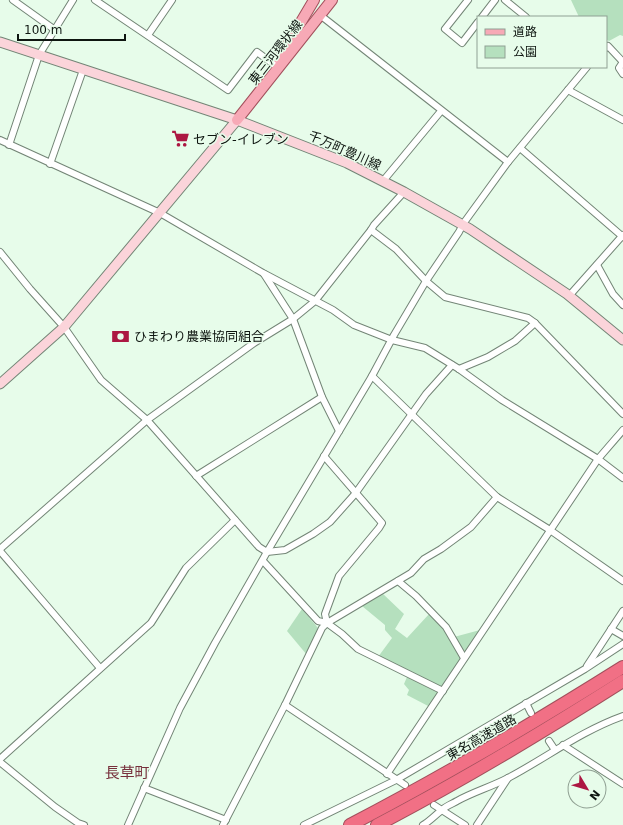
<svg xmlns="http://www.w3.org/2000/svg" width="623" height="825" font-family="'DejaVu Sans','Noto Sans JP',sans-serif">
<rect width="100%" height="100%" fill="#e7fcea"/>
<!-- green -->
<g fill="#b5e0be">
<path d="M 571,0 L 623,0 L 623,36 L 620,35 L 609,41 L 606,39 L 606,17 L 579,17 Z"/>
<path d="M 382,593 L 404,614 L 395,629 L 407,638 L 430,613 L 444,628 L 462,657 L 442,688 L 378,657 L 392,638 L 385,630 L 385,625 L 362,606 Z"/>
<path d="M 302,609 L 318,628 L 307,655 L 287,631 Z"/>
<path d="M 480,630 L 464,655 L 454,637 Z"/>
<path d="M 407,677 L 440,692 L 430,707 L 407,695 L 409,690 L 404,684 Z"/>
</g>
<g fill="none" stroke-linecap="round" stroke-linejoin="round">
<defs>
<g id="street">
<path d="M 13,0 L 55,30"/>
<path d="M 95,0 L 228,90 L 257,52 L 276,66"/>
<path d="M 468,0 L 445,29 L 462,43 L 478,22"/>
<path d="M 505,0 L 526,17"/>
<path d="M 320,15 L 508,162"/>
<path d="M 482,17 L 495,0"/>
<path d="M 148,35 L 172,0"/>
<path d="M 606,48 L 608,46 L 623,62 L 619,68 L 623,74"/>
<path d="M 568,90 L 623,120"/>
<path d="M 0,140 L 160,213 L 263,273 L 333,310 L 354,325 L 392,340 L 425,348 L 459,369 L 502,400 L 598,459 L 623,478"/>
<path d="M 9,145 L 39,55 L 73,0"/>
<path d="M 520,148 L 623,237"/>
<path d="M 50,164 L 83,70"/>
<path d="M 383,181 L 441,111"/>
<path d="M 371,230 L 396,249 L 426,281 L 445,297 L 528,318 L 535,323 L 623,414"/>
<path d="M 0,252 L 30,289 L 64,327 L 101,380 L 147,420 L 259,547 L 267,552 L 285,550 L 313,534 L 330,522 L 355,494 L 426,394 L 452,365"/>
<path d="M 597,265 L 613,294 L 623,305"/>
<path d="M 264,274 L 293,319 L 322,397 L 339,431"/>
<path d="M 569,296 L 623,235"/>
<path d="M 459,369 L 488,357 L 515,341 L 535,323"/>
<path d="M 372,376 L 497,497 L 550,530 L 623,581"/>
<path d="M 324,456 L 382,523 L 379,528 L 339,576 L 325,614 L 327,623"/>
<path d="M 196,476 L 322,397"/>
<path d="M 0,549 L 147,420 L 254,343 L 293,319 L 315,301 L 371,230 L 374,225 L 404,192"/>
<path d="M 0,551 L 100,668"/>
<path d="M 263,561 L 318,621 L 327,623 L 342,634 L 358,649 L 443,691"/>
<path d="M 398,581 L 416,596 L 446,627 L 464,658"/>
<path d="M 611,629 L 623,636"/>
<path d="M 587,666 L 623,611"/>
<path d="M 526,703 L 531,713"/>
<path d="M 285,705 L 405,785"/>
<path d="M 549,741 L 555,750"/>
<path d="M 563,745 L 623,784"/>
<path d="M 0,759 L 151,623 L 186,568 L 235,520"/>
<path d="M 0,762 L 55,807 L 78,823 L 84,825"/>
<path d="M 387,774 L 598,459 L 623,430"/>
<path d="M 144,788 L 226,820"/>
<path d="M 434,805 L 465,825"/>
<path d="M 128,825 L 180,708 L 215,643 L 267,552 L 372,376 L 394,335 L 426,281 L 459,232 L 463,224 L 508,162 L 587,67"/>
<path d="M 223,825 L 285,705 L 322,628 L 327,623 L 411,573 L 424,559 L 441,549 L 471,527 L 497,497"/>
<path d="M 304,825 L 396,780 L 585,669 L 623,644"/>
<path d="M 423,825 C 430,821 435,815 442,810 C 446,806 452,804 457,801 C 473,792 491,787 508,778 C 546,758 581,731 623,716"/>
<path d="M 477,825 L 508,778"/>
</g>
<g id="secondary">
<path d="M 0,42 L 237,120 L 347,163 L 404,192 L 470,229 L 567,294 L 623,340"/>
<path d="M 0,384 L 64,327 L 237,120"/>
</g>
<g id="primary">
<path d="M 279,59 L 314,0"/>
<path d="M 237,120 L 332,0"/>
</g>
<g id="highway">
<path d="M 350,825 C 444,776 534,723 623,667"/>
<path d="M 377,825 C 461,781 543,732 623,681"/>
</g>
</defs>
<!-- street casing -->
<use href="#street" stroke="#738576" stroke-width="8"/>
<!-- secondary casing -->
<use href="#secondary" stroke="#738576" stroke-width="11"/>
<!-- primary casing -->
<use href="#primary" stroke="#a2505c" stroke-width="12"/>
<!-- highway casing -->
<use href="#highway" stroke="#a2505c" stroke-width="14"/>
<!-- street -->
<use href="#street" stroke="#fff" stroke-width="6"/>
<!-- secondary -->
<use href="#secondary" stroke="#fbd4da" stroke-width="9"/>
<!-- primary -->
<use href="#primary" stroke="#f7a9b6" stroke-width="10"/>
<!-- highway -->
<use href="#highway" stroke="#f17085" stroke-width="12"/>
</g>
<!-- icons -->
<defs>
<symbol id="supermarket-bare" viewBox="-9 -9 18 18"><path d="M-6-5.5h2.5l.6 2H6L4.5 2H-2.5L-4.4-4H-6ZM-1.5 3.2a1.3 1.3 0 1 0 .1 0ZM3 3.2a1.3 1.3 0 1 0 .1 0Z" fill="#ac1742" stroke="#e7fcea" stroke-width="2.5" paint-order="stroke"/></symbol>
<symbol id="bank-bare" viewBox="-9 -9 18 18"><path d="M-6-4H6V4H-6ZM0-2.3a2.3 2.3 0 1 0 0 4.6a2.3 2.3 0 1 0 0-4.6Z" fill="#ac1742" stroke="#e7fcea" stroke-width="2.5" paint-order="stroke"/></symbol>
</defs>
<g fill-rule="evenodd">
<use href="#supermarket-bare" x="168" y="126" width="25" height="25"/>
<use href="#bank-bare" x="108" y="324" width="25" height="25"/>
</g>
<g text-anchor="middle" stroke-width="3" stroke-linejoin="round" paint-order="stroke">
<!-- street labels -->
<g font-size="13" fill="#0e1510" stroke="#e7fcea">
<text transform="translate(275 52) rotate(-52)" y="5">東三河環状線</text>
<text transform="translate(345 150) rotate(24)" y="5">千万町豊川線</text>
<text transform="translate(481 737) rotate(-30)" y="5">東名高速道路</text>
</g>
<!-- poi labels -->
<g font-size="13" fill="#0e1510" stroke="#e7fcea" text-anchor="start">
<text x="193" y="144">セブン-イレブン</text>
<text x="134" y="341">ひまわり農業協同組合</text>
</g>
<!-- quarter labels -->
<g font-size="15" fill="#77303c" stroke="#e7fcea">
<text x="127" y="778">長草町</text>
</g>
</g>
<!-- legend -->
<rect x="477" y="16" width="130" height="52" fill="#e7fcea" stroke="#90a093"/>
<rect x="485" y="29" width="20" height="6" fill="#f7a9b6" stroke="#90a093"/>
<text x="513" y="36" font-size="12" fill="#0e1510">道路</text>
<rect x="485" y="46" width="20" height="12" fill="#b5e0be" stroke="#90a093"/>
<text x="513" y="56" font-size="12" fill="#0e1510">公園</text>
<!-- north arrow -->
<g transform="translate(587 789) rotate(128)"><circle r="19" fill="#e7fcea" stroke="#90a093"/>
<path d="M0-3L7 15L0 10L-7 15Z" fill="#ac1742"/>
<text y="-6" font-size="11" font-weight="bold" text-anchor="middle" fill="#0e1510">N</text>
</g>
<!-- scale -->
<path d="M18 34v6h107v-6" fill="none" stroke="#0e1510" stroke-width="2"/>
<text x="24" y="34" font-size="12" fill="#0e1510" stroke="#e7fcea" stroke-width="3" paint-order="stroke">100 m</text>
</svg>
